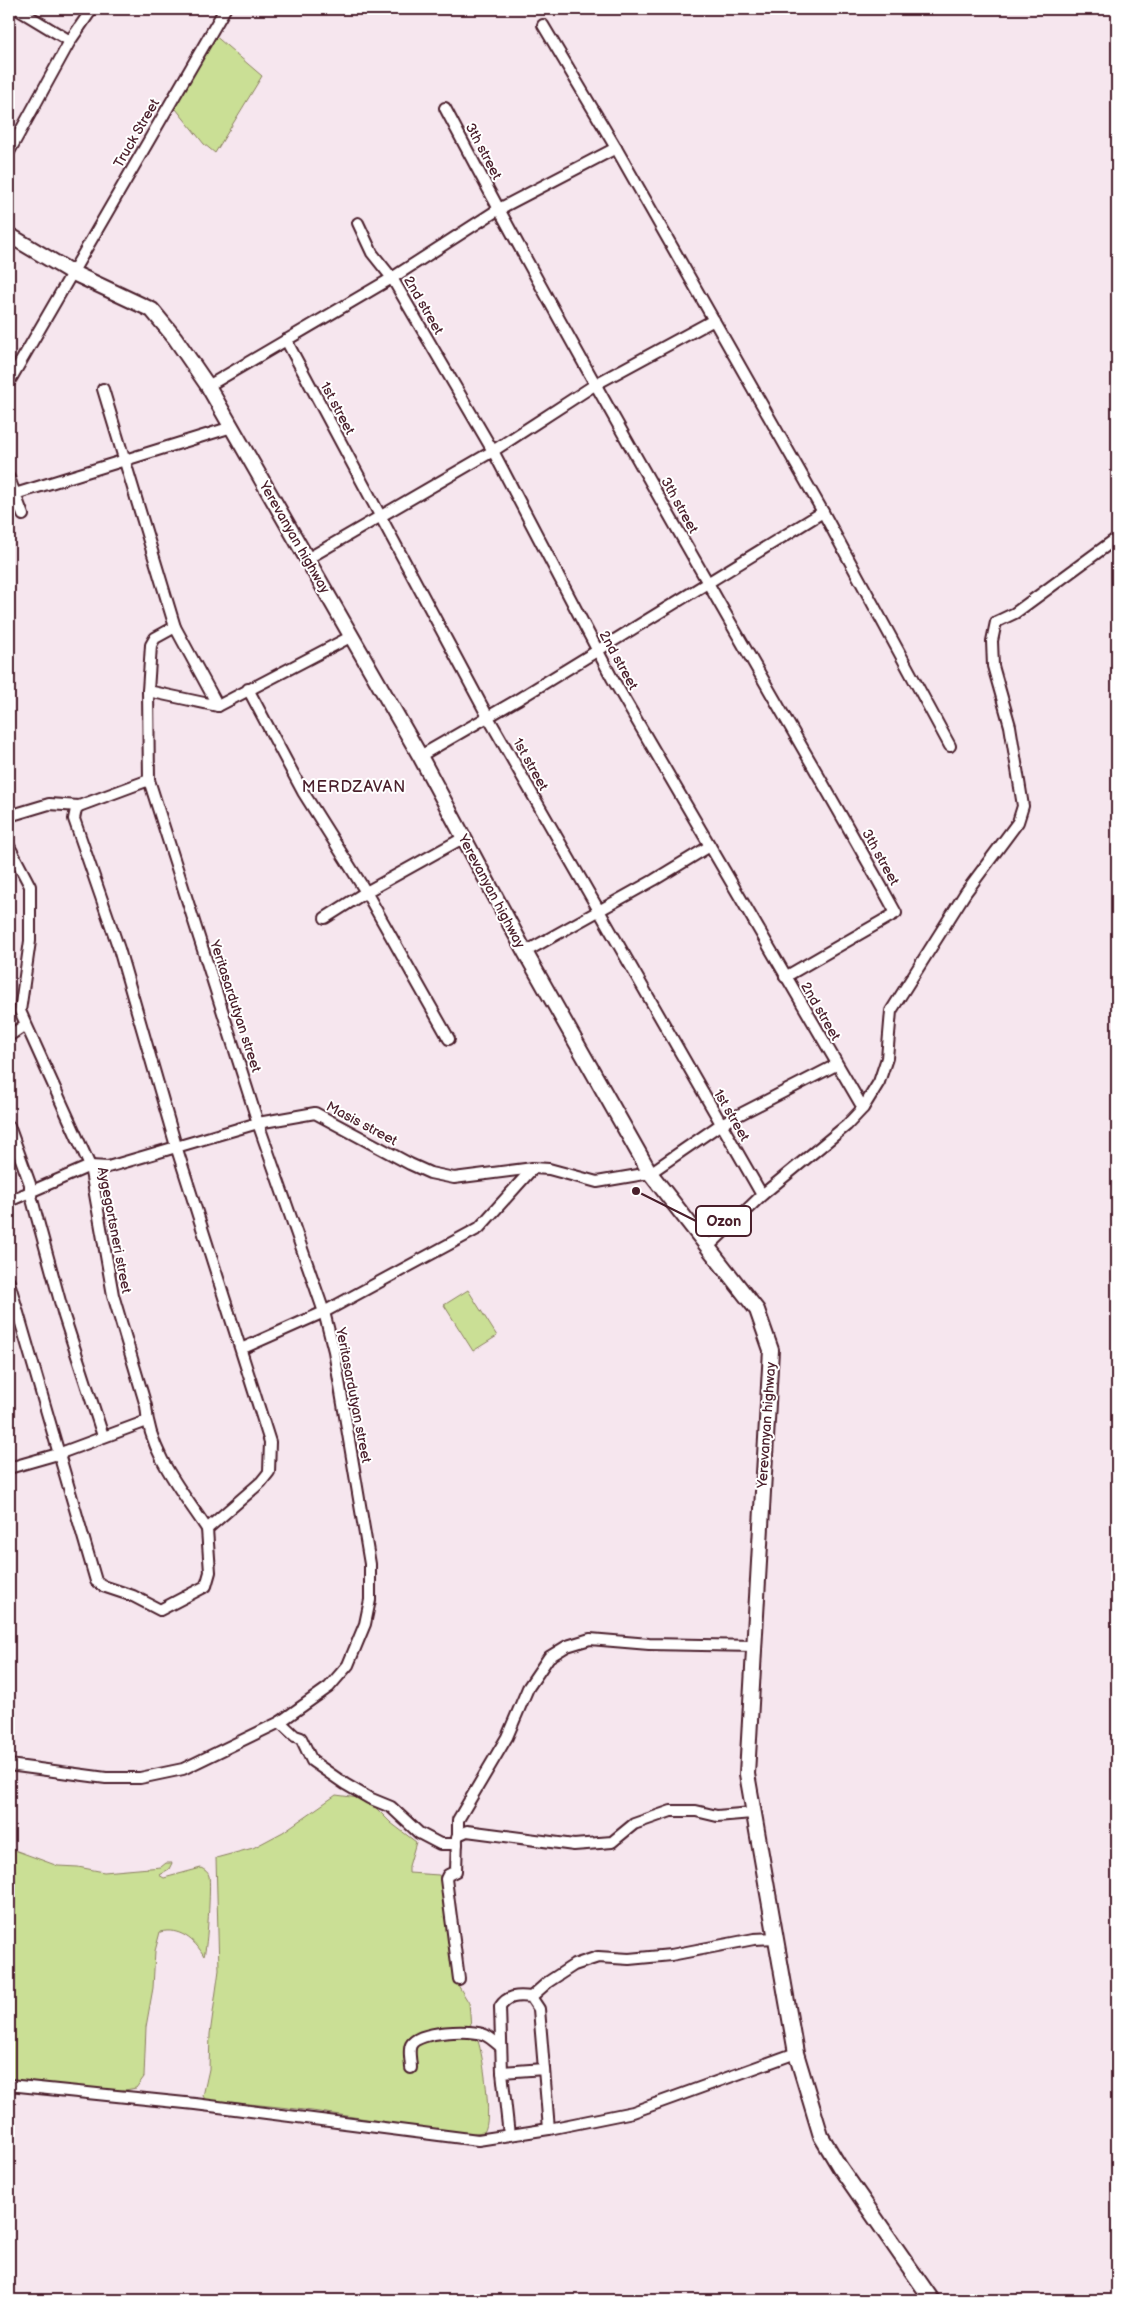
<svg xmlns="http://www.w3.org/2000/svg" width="1126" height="2309" font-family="'Balsamiq Sans',sans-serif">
<rect width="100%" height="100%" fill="#f6e6ee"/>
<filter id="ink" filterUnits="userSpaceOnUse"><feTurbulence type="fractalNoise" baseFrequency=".02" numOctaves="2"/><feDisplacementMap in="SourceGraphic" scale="10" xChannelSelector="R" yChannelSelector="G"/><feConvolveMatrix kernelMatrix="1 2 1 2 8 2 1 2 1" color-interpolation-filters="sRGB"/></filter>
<g filter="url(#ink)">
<!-- green -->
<g fill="#cadf95" stroke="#8a7f60">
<path d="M 213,34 L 262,76 L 215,153 L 204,144 L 172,104 Z"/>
<path d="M 468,1290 L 497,1336 L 473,1351 L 444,1305 Z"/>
<path d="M 336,1795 L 359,1798 L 373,1805 L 391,1823 L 416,1842 L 409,1866 L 409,1873 L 439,1875 L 440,1878 L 453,1977 L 469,2003 L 471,2027 L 435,2032 L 415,2046 L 429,2037 L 468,2037 L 478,2041 C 483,2055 493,2121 484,2132 L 466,2134 C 384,2123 302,2106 219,2102 L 205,2099 L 203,2096 L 209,2069 L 210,2034 L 219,1970 L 216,1858 L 253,1848 L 283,1832 Z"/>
<path d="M 9,1848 L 58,1866 L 78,1867 L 104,1872 L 161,1867 L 166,1863 L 172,1863 L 169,1869 L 159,1875 L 164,1878 L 201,1868 C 205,1870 208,1872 209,1876 C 211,1884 207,1949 204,1956 C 195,1940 179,1927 160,1932 L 155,1951 L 153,1988 L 146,2027 L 144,2077 L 136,2088 L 125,2090 L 94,2090 L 9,2079 Z"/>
</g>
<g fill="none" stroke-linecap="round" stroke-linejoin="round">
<defs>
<g id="street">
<path d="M 17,9 L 70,41"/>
<path d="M 543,25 L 616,148 L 823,512 L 950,746"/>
<path d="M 445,108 C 529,268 618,426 708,583 C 770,693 835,802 896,913 L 785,977"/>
<path d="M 9,152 L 70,41 L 92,9"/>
<path d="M 358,223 L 372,253 L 392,278 L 493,451 L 612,678 L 863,1108"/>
<path d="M 286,340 L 488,717 L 762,1195"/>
<path d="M 9,382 L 225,9"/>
<path d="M 208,386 L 392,278 L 499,209 L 616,148"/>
<path d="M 103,389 L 175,627 L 218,706"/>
<path d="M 9,478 L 23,515"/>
<path d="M 15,494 L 232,427"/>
<path d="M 307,559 L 493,451 L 596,384 L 714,320"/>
<path d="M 248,689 L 303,792 L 366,892 L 449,1039"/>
<path d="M 148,691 L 218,706 L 352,636"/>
<path d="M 420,756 L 517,700 L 823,512"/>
<path d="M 9,816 L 49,804 L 79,806"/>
<path d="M 9,846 L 30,886 L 30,941 L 20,1011 L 90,1166 L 113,1295 L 146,1406 C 149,1453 182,1491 207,1529"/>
<path d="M 325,918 L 366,892 L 463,838"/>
<path d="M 525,952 L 654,880 L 710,846"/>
<path d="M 9,1036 L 25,1025"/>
<path d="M 9,1126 L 30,1184 L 30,1192 L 64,1316 L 103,1436"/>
<path d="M 9,1201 L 90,1166 L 108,1167 L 258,1123 L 315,1113 L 410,1164 L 430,1173 L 454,1178 L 533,1168 L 549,1169 L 597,1182 L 650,1173 L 721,1124 L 836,1065"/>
<path d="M 708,1247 L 762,1195 L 847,1125 L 863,1108 L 879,1082 L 887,1058 L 891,1011 L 966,892 L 1018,822 L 1023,806 L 1010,726 L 993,666 L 992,641 L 996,622 L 1015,613 L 1117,538"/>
<path d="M 9,1282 L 96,1581 L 103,1586 L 133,1596 L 160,1610 L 206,1586 L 210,1572 L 207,1529 L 261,1482 L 269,1472 L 270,1442 L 176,1146 L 119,949 L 74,819 L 76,809 L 79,806 L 149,780"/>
<path d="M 241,1349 L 324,1312 L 479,1228 L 533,1168"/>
<path d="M 9,1468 L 58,1454 L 147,1421"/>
<path d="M 280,1722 L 295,1736 L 301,1738 L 312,1761 L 345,1784 L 369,1798 L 391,1807 L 419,1833 L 440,1844 L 457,1844"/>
<path d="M 9,1765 L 106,1778 L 140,1778 L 183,1769 L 280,1722 L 329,1687 L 348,1665 L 365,1624 L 370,1600 L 370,1564 L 334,1351 L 324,1312 L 258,1123 L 149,780 L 148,691 L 151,645 L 155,638 L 175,627"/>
<path d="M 752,1813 L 717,1816 L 696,1811 L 671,1811 L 634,1824 L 612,1842 L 574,1845 L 467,1831 L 458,1835 L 458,1820 L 507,1737 L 528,1688 L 549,1657 L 567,1646 L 590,1639 L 649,1644 L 755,1646"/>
<path d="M 457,1838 L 456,1871 L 448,1875 L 446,1879 L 459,1979"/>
<path d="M 531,1997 L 548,1982 L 574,1965 L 598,1957 L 629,1959 L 671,1955 L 754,1939 L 775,1938"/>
<path d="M 411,2068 C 411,2061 408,2051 411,2045 C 418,2031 472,2029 485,2035 C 491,2038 496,2043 501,2047"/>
<path d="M 502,2072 L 500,2007 C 507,1996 517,1995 531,1997 L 539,2009 L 544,2069"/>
<path d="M 9,2085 L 195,2104 L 478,2140 L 549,2129 L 633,2112 L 796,2053"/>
<path d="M 509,2135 L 502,2072 L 544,2069 L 549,2129"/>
</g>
<path id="secondary" d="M 9,235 L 71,272 L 152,310 L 175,338 L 208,386 L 420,756 L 525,952 L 650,1173 L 757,1310 L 771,1350 L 747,1774 L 796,2053 L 821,2136 L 839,2166 L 932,2300"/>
</defs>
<!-- street casing -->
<use href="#street" stroke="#4a1f2b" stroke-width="14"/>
<!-- secondary casing -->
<use href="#secondary" stroke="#4a1f2b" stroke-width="18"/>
<!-- street -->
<use href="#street" stroke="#fff" stroke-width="10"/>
<!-- secondary -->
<use href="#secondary" stroke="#fff" stroke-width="14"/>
</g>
</g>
<g text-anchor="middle" stroke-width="4" stroke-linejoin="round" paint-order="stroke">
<!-- street labels -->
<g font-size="14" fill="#4a1f2b" stroke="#fff">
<text transform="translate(136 133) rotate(-60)" y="5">Truck Street</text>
<text transform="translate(484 151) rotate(62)" y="5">3th street</text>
<text transform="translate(424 305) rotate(60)" y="5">2nd street</text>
<text transform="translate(338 408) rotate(62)" y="5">1st street</text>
<text transform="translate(680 505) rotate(61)" y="5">3th street</text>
<text transform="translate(295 537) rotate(60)" y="5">Yerevanyan highway</text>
<text transform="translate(619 660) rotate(61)" y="5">2nd street</text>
<text transform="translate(531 764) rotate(61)" y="5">1st street</text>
<text transform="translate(881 857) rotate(61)" y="5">3th street</text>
<text transform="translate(492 891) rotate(62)" y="5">Yerevanyan highway</text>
<text transform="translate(236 1006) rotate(72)" y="5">Yeritasardutyan street</text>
<text transform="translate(821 1011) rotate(60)" y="5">2nd street</text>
<text transform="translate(732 1115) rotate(60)" y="5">1st street</text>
<text transform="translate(362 1123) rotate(28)" y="5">Masis street</text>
<text transform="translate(115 1230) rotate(79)" y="5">Aygegortsneri street</text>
<text transform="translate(354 1395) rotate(79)" y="5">Yeritasardutyan street</text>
<text transform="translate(766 1425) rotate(-86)" y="5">Yerevanyan highway</text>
</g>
<!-- quarter labels -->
<g font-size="16" letter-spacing="1" fill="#4a1f2b" stroke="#fff">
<text x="354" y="792">MERDZAVAN</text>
</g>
</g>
<!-- callouts -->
<path fill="none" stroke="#4a1f2b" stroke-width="2" d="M636 1191L696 1221"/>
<circle fill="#4a1f2b" stroke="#fff" stroke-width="2" cx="636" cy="1191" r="5"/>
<rect fill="#fff" stroke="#4a1f2b" stroke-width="2" x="696" y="1206" width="55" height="30" rx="5"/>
<g font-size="15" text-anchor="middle" font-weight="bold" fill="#4a1f2b">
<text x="724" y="1226">Ozon</text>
</g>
<!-- margin -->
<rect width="1126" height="2309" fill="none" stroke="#fff" stroke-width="30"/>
<rect x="15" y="15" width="1096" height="2279" fill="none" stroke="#4a1f2b" stroke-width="2" filter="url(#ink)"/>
</svg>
